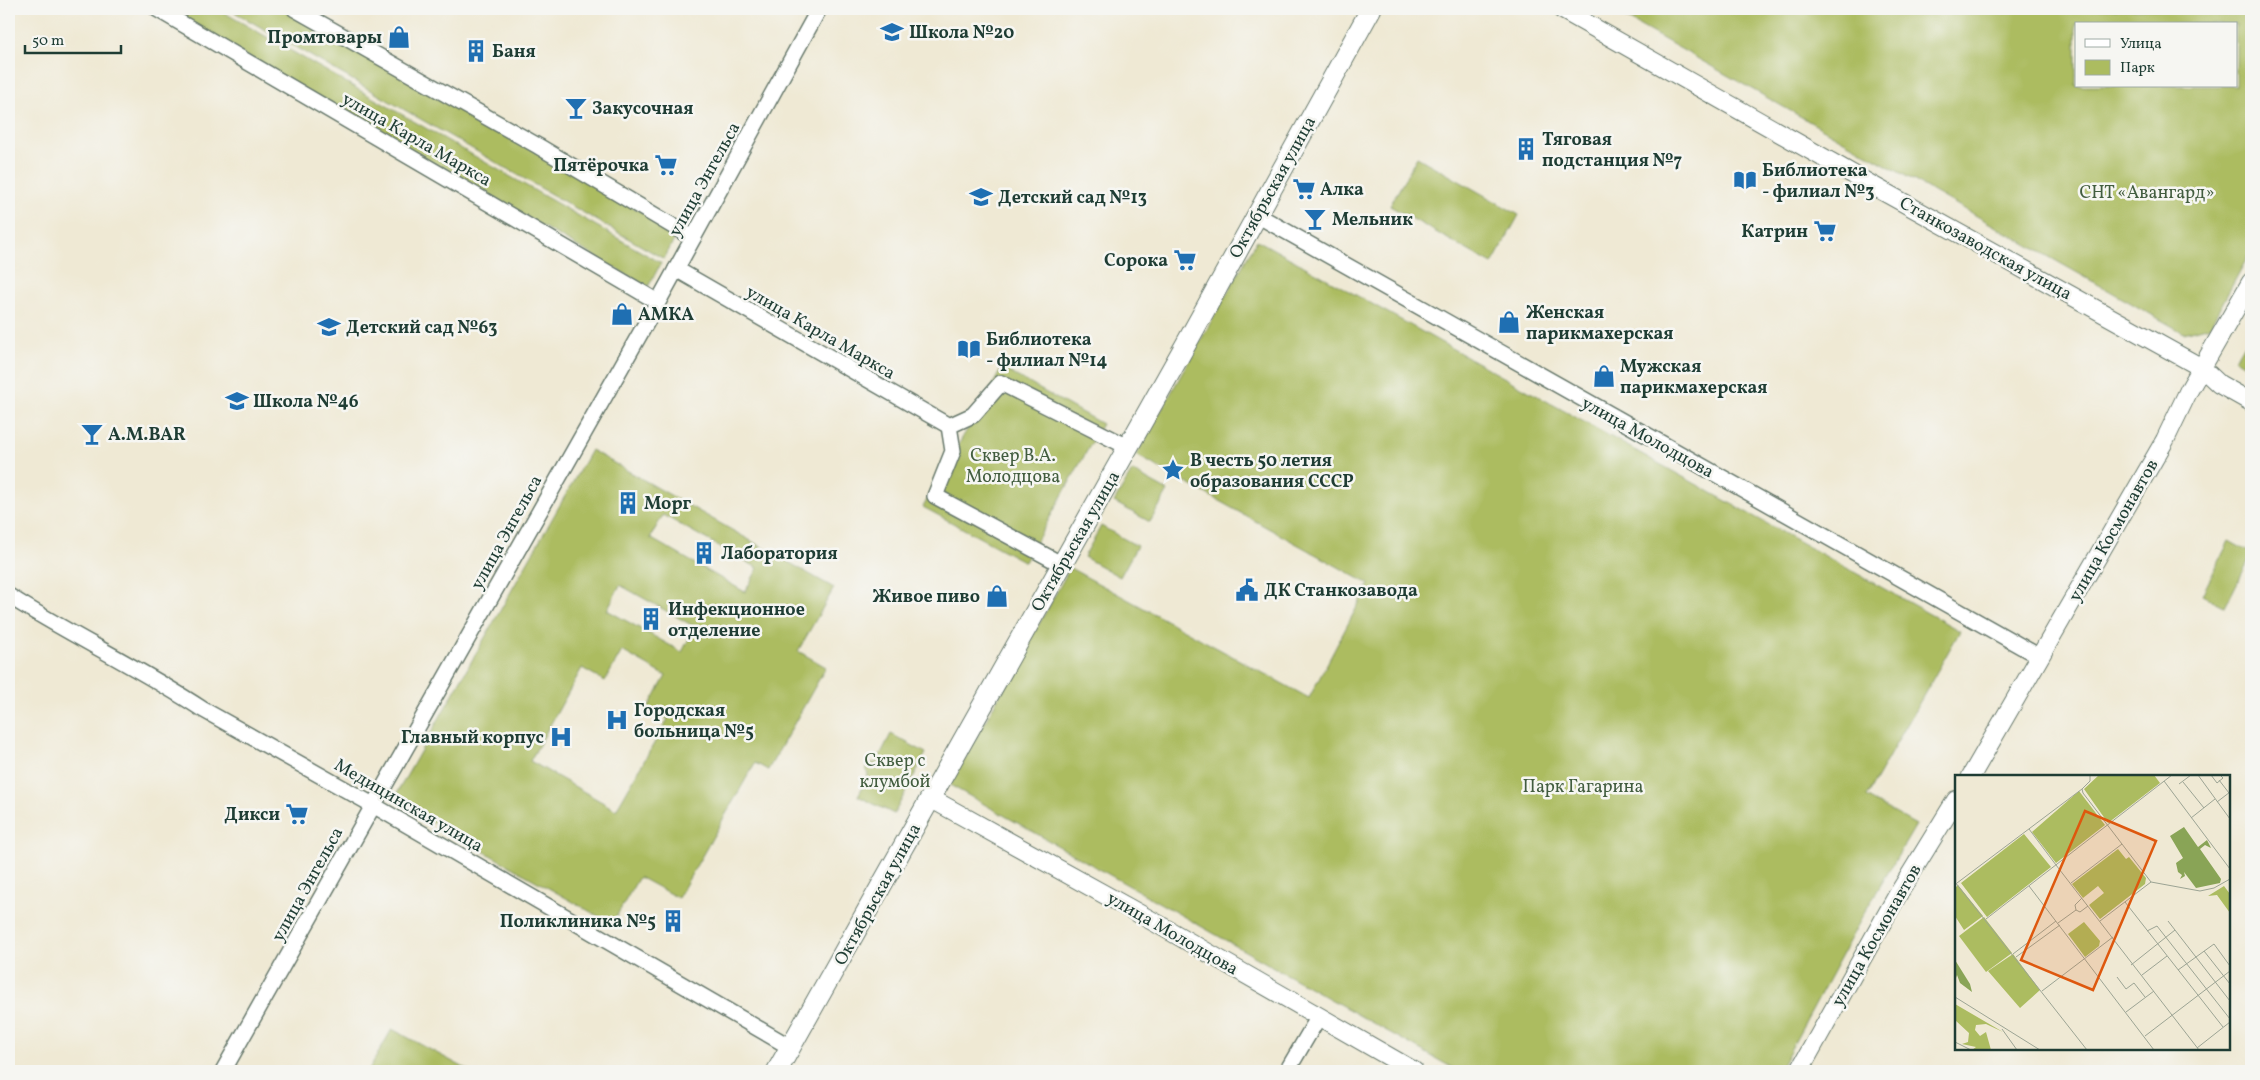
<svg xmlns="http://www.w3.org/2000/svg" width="2260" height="1080" font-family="Vollkorn,serif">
<rect width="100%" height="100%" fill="#f6f6f2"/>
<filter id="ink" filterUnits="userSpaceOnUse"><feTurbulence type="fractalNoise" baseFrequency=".02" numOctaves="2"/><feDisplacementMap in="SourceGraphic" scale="10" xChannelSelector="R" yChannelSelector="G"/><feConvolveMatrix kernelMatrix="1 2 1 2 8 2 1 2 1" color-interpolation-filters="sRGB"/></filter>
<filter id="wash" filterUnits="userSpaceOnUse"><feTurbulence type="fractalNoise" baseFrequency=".0096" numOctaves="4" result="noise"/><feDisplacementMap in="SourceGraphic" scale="20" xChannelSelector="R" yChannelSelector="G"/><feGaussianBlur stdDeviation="1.12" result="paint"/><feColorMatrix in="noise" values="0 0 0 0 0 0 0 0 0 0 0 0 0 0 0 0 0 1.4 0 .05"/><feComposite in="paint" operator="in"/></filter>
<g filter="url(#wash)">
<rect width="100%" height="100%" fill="#efe9d4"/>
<!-- green -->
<g fill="#acbc60" stroke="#667c4a" fill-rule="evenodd">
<path d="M 164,9 L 218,9 L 661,263 L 648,287 Z"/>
<path d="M 229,9 L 288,9 L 678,233 L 664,259 Z"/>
<path d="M 1610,9 L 2251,9 L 2251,251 L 2210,326 L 2184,333 ZM 2076,24 L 2236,24 L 2236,86 L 2076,86 Z"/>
<path d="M 1417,157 L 1519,215 L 1492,264 L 1390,206 Z"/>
<path d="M 1257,240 L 1960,631 L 1866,797 L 1916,825 L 1866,910 L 1779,1071 L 1458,1071 L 950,785 L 1070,568 L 1309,698 L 1369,584 L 1136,455 Z"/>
<path d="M 2251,333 L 2251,369 L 2235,359 Z"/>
<path d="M 1002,368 L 1102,424 L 1025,562 L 923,507 Z"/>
<path d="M 591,450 L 834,588 L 798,651 L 826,667 L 768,770 L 755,763 L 678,898 L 639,877 L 612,924 L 393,800 ZM 663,515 L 758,568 L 745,592 L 650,538 ZM 620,585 L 695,627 L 682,652 L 607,610 ZM 622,651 L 666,676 L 648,708 L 668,719 L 616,810 L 530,761 L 582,668 L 605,681 Z"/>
<path d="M 1132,471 L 1168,491 L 1150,522 L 1114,502 Z"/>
<path d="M 1101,526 L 1137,546 L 1120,577 L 1084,557 Z"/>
<path d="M 2229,541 L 2251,553 L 2251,556 L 2225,607 L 2202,595 Z"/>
<path d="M 891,734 L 926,753 L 894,814 L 858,796 L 868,776 L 866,768 L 871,763 L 876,763 Z"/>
<path d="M 392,1029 L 470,1071 L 368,1071 Z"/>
</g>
</g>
<g filter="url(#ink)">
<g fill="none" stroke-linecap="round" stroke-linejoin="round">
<defs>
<g id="minor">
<path d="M 157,9 L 658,302"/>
<path d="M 295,9 L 538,146 L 693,238"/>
<path d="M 1257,215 L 2040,657"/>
<path d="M 676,269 L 949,426"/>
<path d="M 1061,564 L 935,496 L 953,451 L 949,426 L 973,415 L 1001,383 L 1128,447"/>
<path d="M 9,596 C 72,636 140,668 202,709 L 373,805 L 790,1047"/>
<path d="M 223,1071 L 658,302 L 819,9"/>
<path d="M 1287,1071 L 1318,1018"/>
</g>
<g id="tertiary">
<path d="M 1561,9 L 1877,188 L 2202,368 L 2219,384 L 2251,402"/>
<path d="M 1971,776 L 2165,440 L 2189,390 L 2251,282"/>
<path d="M 930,798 L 1156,923 L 1414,1071"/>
<path d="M 1799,1071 L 1897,896 L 1956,800"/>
</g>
<path id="secondary" d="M 777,1071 L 1186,344 L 1371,9"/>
</defs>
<!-- minor casing -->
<use href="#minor" stroke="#68796c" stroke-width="18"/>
<!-- tertiary casing -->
<use href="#tertiary" stroke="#68796c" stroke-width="20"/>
<!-- secondary casing -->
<use href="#secondary" stroke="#68796c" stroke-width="22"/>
<!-- minor -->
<use href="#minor" stroke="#fff" stroke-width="15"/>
<!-- tertiary -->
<use href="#tertiary" stroke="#fff" stroke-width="18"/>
<!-- secondary -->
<use href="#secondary" stroke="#fff" stroke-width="20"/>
</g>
</g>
<!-- icons -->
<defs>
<symbol id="school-bare" viewBox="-9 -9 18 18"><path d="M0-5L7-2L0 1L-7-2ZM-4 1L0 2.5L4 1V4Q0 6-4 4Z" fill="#1f6fb2" stroke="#f6f6f2" stroke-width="2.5" paint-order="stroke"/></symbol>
<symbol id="shop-bare" viewBox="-9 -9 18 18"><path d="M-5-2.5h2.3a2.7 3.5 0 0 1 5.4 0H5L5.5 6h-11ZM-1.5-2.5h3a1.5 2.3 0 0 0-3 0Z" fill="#1f6fb2" stroke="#f6f6f2" stroke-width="2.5" paint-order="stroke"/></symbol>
<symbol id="building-bare" viewBox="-9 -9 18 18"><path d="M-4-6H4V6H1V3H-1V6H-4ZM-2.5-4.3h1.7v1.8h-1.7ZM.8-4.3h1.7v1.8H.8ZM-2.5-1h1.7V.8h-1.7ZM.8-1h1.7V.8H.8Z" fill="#1f6fb2" stroke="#f6f6f2" stroke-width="2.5" paint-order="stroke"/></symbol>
<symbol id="bar-bare" viewBox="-9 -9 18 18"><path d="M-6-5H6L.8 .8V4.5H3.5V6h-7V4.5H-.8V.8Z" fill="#1f6fb2" stroke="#f6f6f2" stroke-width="2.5" paint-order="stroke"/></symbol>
<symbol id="supermarket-bare" viewBox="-9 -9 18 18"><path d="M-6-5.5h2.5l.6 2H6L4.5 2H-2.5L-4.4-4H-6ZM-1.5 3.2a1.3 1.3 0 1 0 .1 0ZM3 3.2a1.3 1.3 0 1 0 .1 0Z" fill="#1f6fb2" stroke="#f6f6f2" stroke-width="2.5" paint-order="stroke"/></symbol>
<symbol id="library-bare" viewBox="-9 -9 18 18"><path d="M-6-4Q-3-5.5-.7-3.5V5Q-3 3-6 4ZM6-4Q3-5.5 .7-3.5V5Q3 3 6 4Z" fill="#1f6fb2" stroke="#f6f6f2" stroke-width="2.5" paint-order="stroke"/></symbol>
<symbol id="sight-bare" viewBox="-9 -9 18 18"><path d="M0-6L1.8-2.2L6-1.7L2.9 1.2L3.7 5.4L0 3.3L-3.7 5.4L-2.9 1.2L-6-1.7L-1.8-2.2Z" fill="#1f6fb2" stroke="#f6f6f2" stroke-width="2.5" paint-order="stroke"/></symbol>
<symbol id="civic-bare" viewBox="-9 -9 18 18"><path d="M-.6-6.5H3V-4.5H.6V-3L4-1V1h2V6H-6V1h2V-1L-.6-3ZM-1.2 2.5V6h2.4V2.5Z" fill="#1f6fb2" stroke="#f6f6f2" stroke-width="2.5" paint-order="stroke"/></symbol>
<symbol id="hospital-bare" viewBox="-9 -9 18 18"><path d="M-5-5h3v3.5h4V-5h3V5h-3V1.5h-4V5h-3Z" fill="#1f6fb2" stroke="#f6f6f2" stroke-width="2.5" paint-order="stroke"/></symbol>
</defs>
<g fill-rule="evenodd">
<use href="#school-bare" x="876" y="16" width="32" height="32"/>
<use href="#shop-bare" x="383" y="21" width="32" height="32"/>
<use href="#building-bare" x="460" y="35" width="32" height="32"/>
<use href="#bar-bare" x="560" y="92" width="32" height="32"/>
<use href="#building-bare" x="1510" y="133" width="32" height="32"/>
<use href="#supermarket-bare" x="650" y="149" width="32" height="32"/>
<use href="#library-bare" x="1729" y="164" width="32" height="32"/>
<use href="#supermarket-bare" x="1288" y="173" width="32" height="32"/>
<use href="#school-bare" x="965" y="181" width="32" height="32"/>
<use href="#bar-bare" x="1299" y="203" width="32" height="32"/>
<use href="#supermarket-bare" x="1809" y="215" width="32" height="32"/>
<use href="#supermarket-bare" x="1169" y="244" width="32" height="32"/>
<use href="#shop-bare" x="606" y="298" width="32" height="32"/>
<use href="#shop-bare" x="1493" y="306" width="32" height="32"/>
<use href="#school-bare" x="313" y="311" width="32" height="32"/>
<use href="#library-bare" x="953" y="333" width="32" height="32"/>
<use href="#shop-bare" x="1588" y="360" width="32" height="32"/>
<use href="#school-bare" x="221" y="385" width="32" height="32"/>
<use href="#bar-bare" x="76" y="418" width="32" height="32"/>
<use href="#sight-bare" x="1157" y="454" width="32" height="32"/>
<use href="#building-bare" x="612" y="487" width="32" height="32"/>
<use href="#building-bare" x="688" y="537" width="32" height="32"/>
<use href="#civic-bare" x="1231" y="574" width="32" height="32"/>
<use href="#shop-bare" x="981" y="580" width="32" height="32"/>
<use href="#building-bare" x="635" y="603" width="32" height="32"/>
<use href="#hospital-bare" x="601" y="704" width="32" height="32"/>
<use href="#hospital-bare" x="545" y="721" width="32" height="32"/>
<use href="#supermarket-bare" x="281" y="798" width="32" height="32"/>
<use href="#building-bare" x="657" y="905" width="32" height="32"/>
</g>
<g text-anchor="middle" stroke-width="5" stroke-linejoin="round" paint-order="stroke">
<!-- poi labels -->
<g font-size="18" font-weight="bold" fill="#1f3d34" stroke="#f6f6f2" text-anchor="start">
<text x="909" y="38">Школа №20</text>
<text x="382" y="43" text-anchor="end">Промтовары</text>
<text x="492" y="57">Баня</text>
<text x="592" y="114">Закусочная</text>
<text x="1542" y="145">Тяговая<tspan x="1542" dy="21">подстанция №7</tspan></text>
<text x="649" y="171" text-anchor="end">Пятёрочка</text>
<text x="1762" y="176">Библиотека<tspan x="1762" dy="21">- филиал №3</tspan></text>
<text x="1320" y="195">Алка</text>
<text x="998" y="203">Детский сад №13</text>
<text x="1332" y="225">Мельник</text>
<text x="1808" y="237" text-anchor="end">Катрин</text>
<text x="1168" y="266" text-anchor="end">Сорока</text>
<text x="1526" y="318">Женская<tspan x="1526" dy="21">парикмахерская</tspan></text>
<text x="638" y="320">АМКА</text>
<text x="346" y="333">Детский сад №63</text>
<text x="986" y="345">Библиотека<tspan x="986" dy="21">- филиал №14</tspan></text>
<text x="1620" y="372">Мужская<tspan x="1620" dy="21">парикмахерская</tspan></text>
<text x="253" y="407">Школа №46</text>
<text x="108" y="440">А.М.BAR</text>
<text x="1190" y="466">В честь 50 летия<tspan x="1190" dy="21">образования СССР</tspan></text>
<text x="644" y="509">Морг</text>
<text x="721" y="559">Лаборатория</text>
<text x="1264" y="596">ДК Станкозавода</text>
<text x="980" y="602" text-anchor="end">Живое пиво</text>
<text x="668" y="615">Инфекционное<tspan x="668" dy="21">отделение</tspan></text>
<text x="634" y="716">Городская<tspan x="634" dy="21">больница №5</tspan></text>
<text x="544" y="743" text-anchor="end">Главный корпус</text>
<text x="280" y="820" text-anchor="end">Дикси</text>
<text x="656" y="927" text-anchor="end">Поликлиника №5</text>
</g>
<!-- street labels -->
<g font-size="18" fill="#1f3d34" stroke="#f6f6f2">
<text transform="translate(417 139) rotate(30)" y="6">улица Карла Маркса</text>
<text transform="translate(704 179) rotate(-61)" y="6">улица Энгельса</text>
<text transform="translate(1272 187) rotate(-61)" y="6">Октябрьская улица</text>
<text transform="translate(1986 248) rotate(29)" y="6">Станкозаводская улица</text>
<text transform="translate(821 332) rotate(30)" y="6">улица Карла Маркса</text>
<text transform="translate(1648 437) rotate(29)" y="6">улица Молодцова</text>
<text transform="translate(2113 530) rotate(-60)" y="6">улица Космонавтов</text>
<text transform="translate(506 532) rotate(-61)" y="6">улица Энгельса</text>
<text transform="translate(1075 541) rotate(-60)" y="6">Октябрьская улица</text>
<text transform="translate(409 805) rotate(30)" y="6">Медицинская улица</text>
<text transform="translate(307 884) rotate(-61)" y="6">улица Энгельса</text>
<text transform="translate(877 894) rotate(-61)" y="6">Октябрьская улица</text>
<text transform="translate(1173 933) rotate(30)" y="6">улица Молодцова</text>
<text transform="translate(1876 935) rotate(-60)" y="6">улица Космонавтов</text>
</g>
<!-- park labels -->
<g font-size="18" fill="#425d3f" stroke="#f6f6f2">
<text x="2147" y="198">СНТ «Авангард»</text>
<text x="1013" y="461">Сквер В.А.<tspan x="1013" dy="21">Молодцова</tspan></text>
<text x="895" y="766">Сквер с<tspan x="895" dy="21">клумбой</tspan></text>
<text x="1583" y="792">Парк Гагарина</text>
</g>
</g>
<!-- overview -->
<g transform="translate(1955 775)">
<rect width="275" height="275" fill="#efe9d4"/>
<path d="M 144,0 L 199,0 L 205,8 L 153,48 L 129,14 ZM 124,16 L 150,50 L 101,88 L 77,57 ZM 69,59 L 96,92 L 32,142 L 6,108 ZM 163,74 L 171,84 L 174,82 L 191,103 L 190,109 L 145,144 L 134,130 L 149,118 L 143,111 L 128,123 L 117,109 ZM 3,110 L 28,141 L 9,155 L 0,141 L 0,113 ZM 269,111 L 275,119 L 275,138 L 262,120 L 253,121 ZM 29,142 L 57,178 L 31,197 L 4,161 ZM 129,147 L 145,166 L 144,171 L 130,182 L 113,159 ZM 58,179 L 85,215 L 65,233 L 33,196 ZM 0,229 L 48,257 L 31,249 L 21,250 L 20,255 L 25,261 L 31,257 L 36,275 L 17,275 L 21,272 L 7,269 L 13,267 L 14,258 L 0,245 Z" fill="#acbc60"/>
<path d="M 229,52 L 243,72 L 252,65 L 256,73 L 250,70 L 245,74 L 266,104 L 265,108 L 241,113 L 229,97 L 230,101 L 225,104 L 227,100 L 223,97 L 221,88 L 228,83 L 215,61 ZM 0,185 L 15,209 L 17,217 L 5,208 L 2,200 L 0,206 Z" fill="#89a456"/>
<path fill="none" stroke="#9ca494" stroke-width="1" d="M 135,0 L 135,6 L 127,14 L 128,18 L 196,107M 243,0 L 275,44M 256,0 L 262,8 L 268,3 L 265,0M 264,5 L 274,18M 209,6 L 275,94M 228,7 L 249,33M 224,9 L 236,0M 262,27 L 275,17M 236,43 L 260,24M 74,54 L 101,90M 101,90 L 244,275M 0,107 L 132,275M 2,108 L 127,14M 116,108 L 167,69M 74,111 L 199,275M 127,123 L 120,130 L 121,135 L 125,137 L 133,131M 170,127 L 268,252M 31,144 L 217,0M 145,146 L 196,107 L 245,116 L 259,113 L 275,104M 213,146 L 275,226M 103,148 L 121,135M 192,156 L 202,151 L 275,244M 249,176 L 275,209M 58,179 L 101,146M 61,182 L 105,150M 176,190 L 220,155M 223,195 L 259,169 L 275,191M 187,200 L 212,181M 162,202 L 171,214 L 179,208 L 190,222M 87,216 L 158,162M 0,222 L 85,275M 171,237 L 199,216M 47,254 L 62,275M 190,261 L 275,196M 0,267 L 16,275M 242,273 L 275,247"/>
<path fill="#de580e" fill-opacity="0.15" stroke="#de580e" stroke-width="2.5" d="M 130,36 L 201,66 L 138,215 L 66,185 Z"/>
<rect width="275" height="275" fill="none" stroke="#1f3d34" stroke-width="2.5"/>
</g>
<!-- margin -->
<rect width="2260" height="1080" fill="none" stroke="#f6f6f2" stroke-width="30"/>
<!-- legend -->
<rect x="2075" y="22" width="162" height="65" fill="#f6f6f2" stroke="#a0aca6"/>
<rect x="2085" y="39" width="25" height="8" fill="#ffffff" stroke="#a0aca6"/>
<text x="2120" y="48" font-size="15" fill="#1f3d34">Улица</text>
<rect x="2085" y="60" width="25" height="15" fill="#acbc60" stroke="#a0aca6"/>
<text x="2120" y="72" font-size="15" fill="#1f3d34">Парк</text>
<!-- scale -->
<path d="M25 45v8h96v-8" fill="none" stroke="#1f3d34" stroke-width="2.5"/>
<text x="32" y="45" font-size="15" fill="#1f3d34" stroke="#f6f6f2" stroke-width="4" paint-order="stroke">50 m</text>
</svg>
